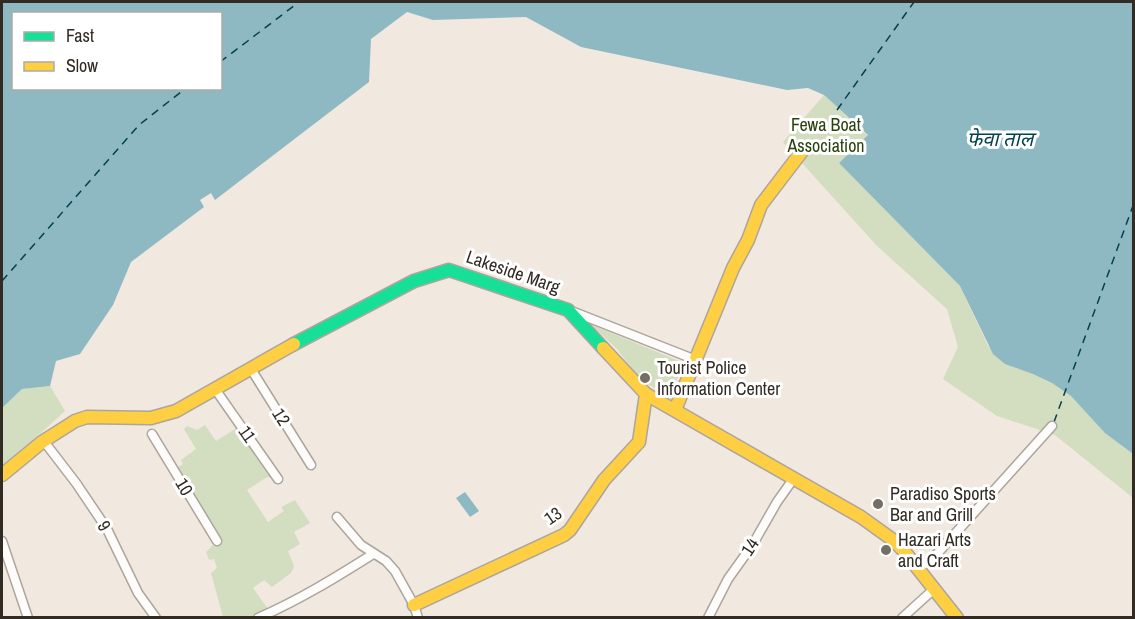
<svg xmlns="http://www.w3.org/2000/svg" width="1135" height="619" font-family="'Archivo Narrow','Noto Sans Devanagari',sans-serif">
<rect width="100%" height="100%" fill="#f1e9df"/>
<!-- green -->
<g fill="#d3ddc0">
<path d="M 824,95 L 868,136 L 839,163 L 960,286 L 988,346 L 1014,368 L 1033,373 L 1052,383 L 1071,396 L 1123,447 L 1133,454 L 1133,498 L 1055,435 L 997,416 L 943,379 L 958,347 L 947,309 L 877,246 L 783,142 Z"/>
<path d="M 592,325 L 684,363 L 670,397 L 646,383 L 635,373 L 617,349 Z"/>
<path d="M 50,386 L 65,411 L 2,468 L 2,408 L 22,389 Z"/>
<path d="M 205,425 L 216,441 L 240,426 L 278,479 L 267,477 L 247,490 L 268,522 L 284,511 L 281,507 L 295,500 L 310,523 L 294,532 L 300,544 L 288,551 L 294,566 L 291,573 L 272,587 L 264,580 L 253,588 L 268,609 L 252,617 L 223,617 L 211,573 L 217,568 L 214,559 L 209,560 L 206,552 L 217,541 L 174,470 L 183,464 L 181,460 L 196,449 L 184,429 L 187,426 L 197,430 Z"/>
</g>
<!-- water -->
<g fill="#8eb9c2" fill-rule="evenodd">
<path d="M 2,2 L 1133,2 L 1133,454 L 1105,433 L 1071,396 L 1052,383 L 1033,374 L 1005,364 L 993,354 L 960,286 L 839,163 L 868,135 L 824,95 L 808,88 L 787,90 L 581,47 L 526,17 L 433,20 L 407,12 L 371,39 L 369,82 L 215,200 L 211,193 L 200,200 L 204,207 L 131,262 L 113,305 L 80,354 L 56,361 L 50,386 L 22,389 L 2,408 ZM 14,14 L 220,14 L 220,88 L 14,88 Z"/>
<path d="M 465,492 L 479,511 L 470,517 L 456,498 Z"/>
</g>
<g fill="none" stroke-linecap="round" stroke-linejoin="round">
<!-- ferry -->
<g stroke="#03414f" stroke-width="1.5" stroke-dasharray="8 6" stroke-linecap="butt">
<path d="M 220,62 L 299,2"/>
<path d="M 837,110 L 914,2"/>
<path d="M 2,281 L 139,125 L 186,88"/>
<path d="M 1054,422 L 1134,203"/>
</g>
<defs>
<g id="street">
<path d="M 574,312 L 696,360"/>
<path d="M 251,369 L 311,465"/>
<path d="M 215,389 L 278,479"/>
<path d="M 152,434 L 217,541"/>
<path d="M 43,440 L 76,483 L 107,529 L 138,593 L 156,618"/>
<path d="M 337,517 L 361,545 L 386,561 L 395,571 L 414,605 L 418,618"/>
<path d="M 2,541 L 28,618"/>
<path d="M 918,569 L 935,556 L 1052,426"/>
<path d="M 258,618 C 299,600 335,578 373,554"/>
<path d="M 708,618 L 728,579 L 753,544 L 777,502 L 794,478"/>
<path d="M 902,618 L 934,589"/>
</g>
<path id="fast" d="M 294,344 L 414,281 L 449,270 L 568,310 L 603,348"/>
<g id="slow">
<path d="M 603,348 L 646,394 L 861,517 L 893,540 L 904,551 L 957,618"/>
<path d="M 675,410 L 733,268 L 748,240 L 761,205 L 803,150"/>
<path d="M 2,475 L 42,442 L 75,421 L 87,417 L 151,418 L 176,411 L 294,344"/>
<path d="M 414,605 L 564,535 L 570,530 L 604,480 L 639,442 L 646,394"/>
</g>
</defs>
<!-- street casing -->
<use href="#street" stroke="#aca59e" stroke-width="11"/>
<!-- fast casing -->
<use href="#fast" stroke="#aca59e" stroke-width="15"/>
<!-- slow casing -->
<use href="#slow" stroke="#aca59e" stroke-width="15"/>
<!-- street -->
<use href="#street" stroke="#fdfcfa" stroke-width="8"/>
<!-- fast -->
<use href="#fast" stroke="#16e098" stroke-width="12"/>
<!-- slow -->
<use href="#slow" stroke="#ffcf43" stroke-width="12"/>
</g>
<!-- markers -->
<g fill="#746e65" stroke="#fff" stroke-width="2">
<circle cx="645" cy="378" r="6"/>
<circle cx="878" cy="504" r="6"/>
<circle cx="886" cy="550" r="6"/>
</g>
<g text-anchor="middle" stroke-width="6" stroke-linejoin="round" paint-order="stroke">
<!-- park labels -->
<g font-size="18" fill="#29410d" stroke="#fff">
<text x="826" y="131">Fewa Boat<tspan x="826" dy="21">Association</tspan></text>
</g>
<!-- street labels -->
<g font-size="18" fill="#312b24" stroke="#fff">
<text transform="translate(513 272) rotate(19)" y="6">Lakeside Marg</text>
<text transform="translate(281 417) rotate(58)" y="6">12</text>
<text transform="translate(247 434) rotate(55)" y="6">11</text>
<text transform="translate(184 487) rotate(59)" y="6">10</text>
<text transform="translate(553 516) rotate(-35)" y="6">13</text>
<text transform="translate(104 526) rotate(59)" y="6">9</text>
<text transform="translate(750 547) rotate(-56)" y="6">14</text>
</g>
<!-- poi labels -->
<g font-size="18" fill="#312b24" stroke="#fff" text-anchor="start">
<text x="657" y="374">Tourist Police<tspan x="657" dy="21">Information Center</tspan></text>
<text x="890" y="500">Paradiso Sports<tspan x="890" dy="21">Bar and Grill</tspan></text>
<text x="898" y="546">Hazari Arts<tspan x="898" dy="21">and Craft</tspan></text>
</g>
<!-- water labels -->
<g font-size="20" font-style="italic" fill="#03414f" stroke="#fff">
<text x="1000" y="146">फेवा ताल</text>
</g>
</g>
<!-- border -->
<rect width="1135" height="619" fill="none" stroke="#312b24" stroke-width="6"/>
<!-- legend -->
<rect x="12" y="12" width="210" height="78" fill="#ffffff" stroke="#adaaa7" stroke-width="1.5"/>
<rect x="24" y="32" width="30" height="9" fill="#16e098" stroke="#adaaa7" stroke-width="1.5"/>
<text x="66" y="42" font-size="18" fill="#312b24">Fast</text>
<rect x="24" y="62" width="30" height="9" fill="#ffcf43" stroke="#adaaa7" stroke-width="1.5"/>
<text x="66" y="72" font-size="18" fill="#312b24">Slow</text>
</svg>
